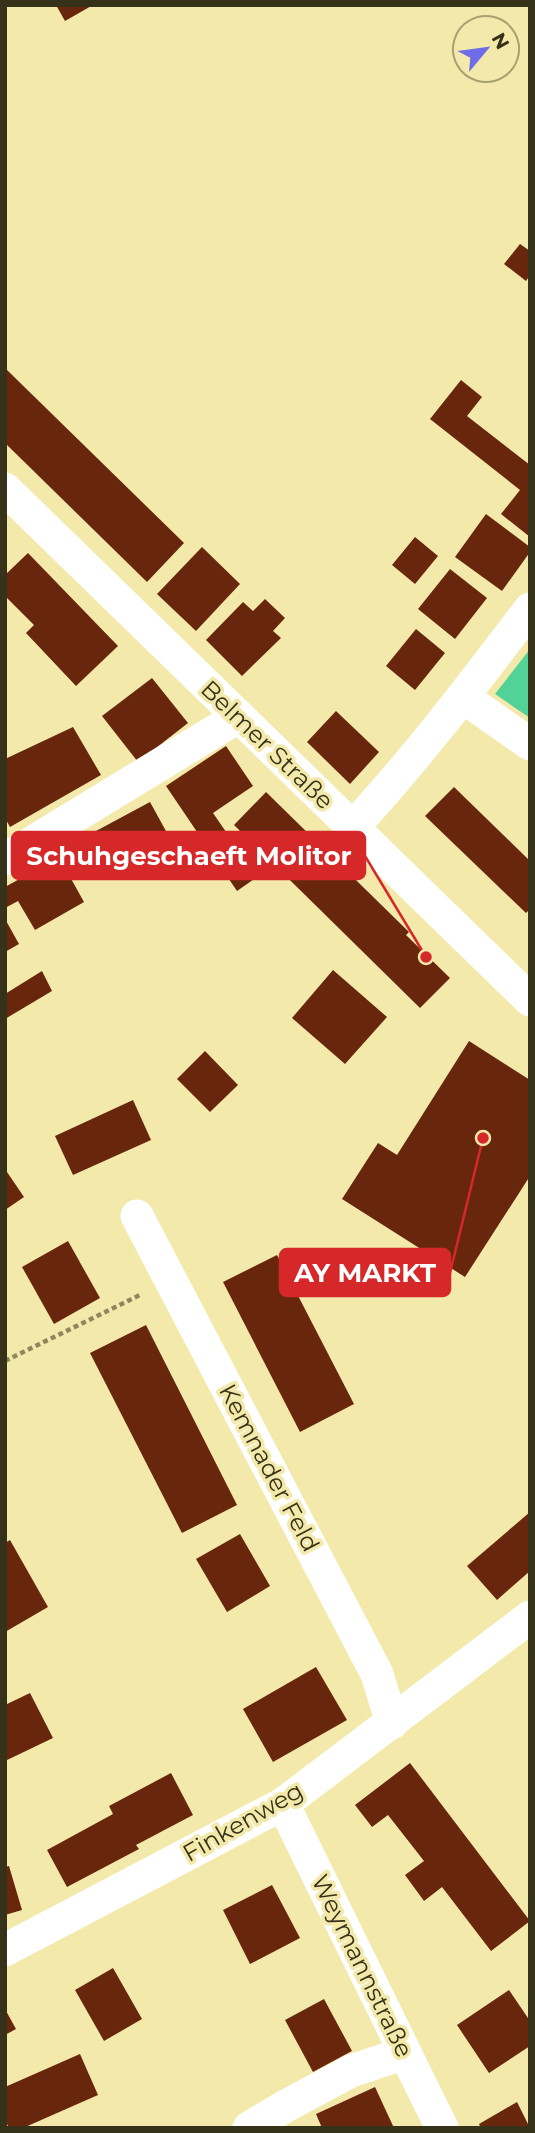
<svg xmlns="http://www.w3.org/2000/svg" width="535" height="2133" font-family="Montserrat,sans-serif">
<rect width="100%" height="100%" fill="#f3e9ab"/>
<!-- green -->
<path fill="#52d297" d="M 530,649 L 530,718 L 495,694 Z"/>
<!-- building -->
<g fill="#68270d">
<path d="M 56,5 L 93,5 L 65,21 Z"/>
<path d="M 520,244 L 530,251 L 530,275 L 526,281 L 504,264 Z"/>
<path d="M 5,368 L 184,543 L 147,582 L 5,443 Z"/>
<path d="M 461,380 L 482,397 L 467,416 L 530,465 L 530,537 L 501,514 L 520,490 L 430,419 Z"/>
<path d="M 486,514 L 530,547 L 530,552 L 502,591 L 455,557 Z"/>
<path d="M 415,537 L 438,556 L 415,584 L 392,565 Z"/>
<path d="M 202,547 L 240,584 L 196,631 L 157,594 Z"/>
<path d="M 28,553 L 118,646 L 76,686 L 26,633 L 34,625 L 5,596 L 5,575 Z"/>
<path d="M 450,569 L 487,598 L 455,639 L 418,609 Z"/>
<path d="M 265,599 L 285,618 L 273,631 L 281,638 L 242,676 L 206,640 L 243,602 L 253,611 Z"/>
<path d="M 416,629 L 445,653 L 415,690 L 386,666 Z"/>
<path d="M 152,678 L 188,723 L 138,762 L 102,716 Z"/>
<path d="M 336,711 L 379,752 L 350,784 L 307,742 Z"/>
<path d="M 73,727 L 101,775 L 10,827 L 5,818 L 5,759 Z"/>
<path d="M 226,746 L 253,786 L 213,813 L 257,877 L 237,891 L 166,786 Z"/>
<path d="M 454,787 L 530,861 L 530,909 L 526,913 L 425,816 Z"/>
<path d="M 266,792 L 409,932 L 406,935 L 450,978 L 420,1008 L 234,825 Z"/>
<path d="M 150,802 L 172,842 L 105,879 L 83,838 Z"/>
<path d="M 59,857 L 84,902 L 35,930 L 18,901 L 5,908 L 5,887 Z"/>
<path d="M 5,919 L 19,944 L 5,952 Z"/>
<path d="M 333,970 L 387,1017 L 345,1064 L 292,1018 Z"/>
<path d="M 42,971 L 52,991 L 5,1019 L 5,994 Z"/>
<path d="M 469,1041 L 530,1080 L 530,1176 L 465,1277 L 342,1199 L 378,1143 L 397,1155 Z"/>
<path d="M 205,1051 L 238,1085 L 210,1112 L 177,1079 Z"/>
<path d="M 133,1100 L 151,1140 L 73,1175 L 55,1136 Z"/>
<path d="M 5,1169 L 24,1197 L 5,1210 Z"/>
<path d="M 68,1241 L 100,1298 L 54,1324 L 22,1267 Z"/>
<path d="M 277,1255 L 354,1404 L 300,1432 L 223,1282 Z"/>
<path d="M 146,1325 L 237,1505 L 182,1533 L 90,1353 Z"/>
<path d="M 530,1512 L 530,1571 L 497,1600 L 467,1566 Z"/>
<path d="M 240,1534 L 270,1586 L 227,1612 L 196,1559 Z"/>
<path d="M 10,1540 L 48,1607 L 5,1632 L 5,1543 Z"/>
<path d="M 316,1667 L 347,1720 L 273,1762 L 243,1709 Z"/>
<path d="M 30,1693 L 53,1738 L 5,1761 L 5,1705 Z"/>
<path d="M 410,1763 L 530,1921 L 491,1951 L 442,1887 L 424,1901 L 405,1875 L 424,1861 L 388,1815 L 372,1827 L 355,1805 Z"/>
<path d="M 171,1773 L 193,1815 L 136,1845 L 139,1849 L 67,1887 L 47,1850 L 113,1814 L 109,1806 Z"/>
<path d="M 9,1866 L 22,1910 L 5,1915 L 5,1867 Z"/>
<path d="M 272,1885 L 300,1938 L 250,1964 L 223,1910 Z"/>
<path d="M 113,1968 L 142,2019 L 104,2041 L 75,1990 Z"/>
<path d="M 509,1990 L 530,2021 L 530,2046 L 489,2073 L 457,2025 Z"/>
<path d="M 324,1999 L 352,2051 L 313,2072 L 285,2020 Z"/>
<path d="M 5,2009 L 16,2029 L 5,2035 Z"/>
<path d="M 80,2054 L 98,2095 L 23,2128 L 9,2128 L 5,2120 L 5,2087 Z"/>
<path d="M 375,2087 L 394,2128 L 322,2128 L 316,2114 Z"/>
<path d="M 517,2102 L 530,2128 L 481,2128 L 479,2124 Z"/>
</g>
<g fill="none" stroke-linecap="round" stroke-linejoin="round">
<!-- path -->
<path stroke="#8e875d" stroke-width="4.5" stroke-dasharray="5 3.5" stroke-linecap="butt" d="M 5,1361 L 142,1294"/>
<!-- minor -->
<g stroke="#fff" stroke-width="33">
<path d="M 5,489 L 530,1000"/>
<path d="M 463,697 L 530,744"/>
<path d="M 352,828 C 416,759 473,684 530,609"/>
<path d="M 5,859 L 238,717"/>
<path d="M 137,1216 L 377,1674 L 392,1723"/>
<path d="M 283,1804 L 442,2128"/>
<path d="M 5,1950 L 283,1804 L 530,1617"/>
<path d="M 249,2128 L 284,2107 L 351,2071 L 405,2053"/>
</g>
</g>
<g text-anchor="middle" stroke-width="7" stroke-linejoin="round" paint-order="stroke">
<!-- street labels -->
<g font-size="24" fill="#363219" stroke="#f3e9ab">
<text transform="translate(267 745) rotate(44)" y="8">Belmer Straße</text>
<text transform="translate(269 1468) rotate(62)" y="8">Kemnader Feld</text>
<text transform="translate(243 1822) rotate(-30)" y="8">Finkenweg</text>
<text transform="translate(362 1966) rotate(64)" y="8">Weymannstraße</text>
</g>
</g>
<!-- callouts -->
<path fill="none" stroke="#d62828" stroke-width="2.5" d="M426 957L365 856M483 1138L450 1273"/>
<g fill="#d62828" stroke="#f3e9ab" stroke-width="2.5">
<circle cx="426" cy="957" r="7"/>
<circle cx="483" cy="1138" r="7"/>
</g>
<g fill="#d62828" stroke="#d62828" stroke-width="2.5">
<rect x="12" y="832" width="353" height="47" rx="7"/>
<rect x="280" y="1249" width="170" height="47" rx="7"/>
</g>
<g font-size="26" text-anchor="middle" font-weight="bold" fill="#fff">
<text x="189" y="865">Schuhgeschaeft Molitor</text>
<text x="365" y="1282">AY MARKT</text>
</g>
<!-- border -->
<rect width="535" height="2133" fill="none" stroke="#363219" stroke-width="14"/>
<!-- north arrow -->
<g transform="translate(486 49) rotate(61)"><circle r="33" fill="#f3e9ab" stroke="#a7a071" stroke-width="2"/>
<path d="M0-5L12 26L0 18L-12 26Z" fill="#6e6ce6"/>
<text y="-10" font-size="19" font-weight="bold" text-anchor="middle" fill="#363219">N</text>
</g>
</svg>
